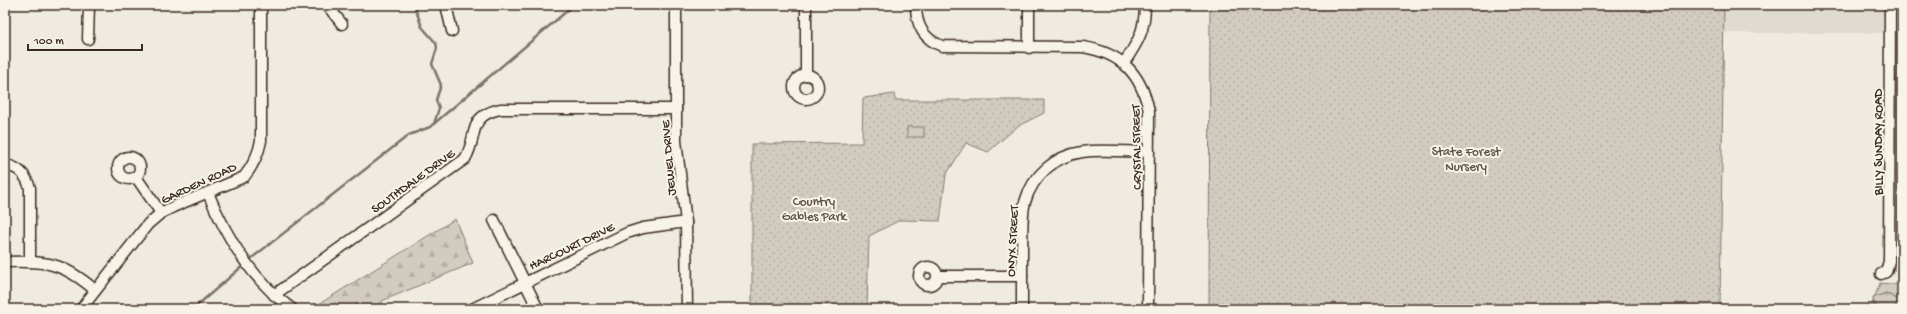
<svg xmlns="http://www.w3.org/2000/svg" width="1907" height="314" font-family="'Gochi Hand',sans-serif">
<defs>
<pattern id="grass-tufts" width="24" height="20" patternUnits="userSpaceOnUse"><rect width="24" height="20" fill="#d1cbc0"/><path d="M3 7l-1-3M5 7V3M7 7l1-3M15 17l-1-3M17 17v-4M19 17l1-3" fill="none" stroke="#b4aea5"/></pattern>
<pattern id="forest-firs" width="22" height="20" patternUnits="userSpaceOnUse"><rect width="22" height="20" fill="#d1cbc0"/><path d="M5 1l3.5 6h-7zM16 11l3.5 6h-7z" fill="#b4aea5"/></pattern>
<pattern id="park-dots" width="8" height="8" patternUnits="userSpaceOnUse"><rect width="8" height="8" fill="#d1cbc0"/><path d="M2 2h.1M6 6h.1" fill="none" stroke="#b4aea5" stroke-width="1.8" stroke-linecap="round"/></pattern>
</defs>
<rect width="100%" height="100%" fill="#efebe0"/>
<filter id="ink" filterUnits="userSpaceOnUse"><feTurbulence type="fractalNoise" baseFrequency=".025" numOctaves="2"/><feDisplacementMap in="SourceGraphic" scale="8" xChannelSelector="R" yChannelSelector="G"/><feConvolveMatrix kernelMatrix="1 2 1 2 8 2 1 2 1" color-interpolation-filters="sRGB"/></filter>
<g filter="url(#ink)">
<!-- built -->
<path fill="#e0dbd0" d="M 1724,5 L 1886,5 L 1886,33 L 1723,33 Z"/>
<!-- grass -->
<g fill="url(#grass-tufts)" stroke="#867a6f">
<path d="M 1895,5 L 1902,5 L 1902,277 L 1894,270 Z"/>
<path d="M 1880,283 L 1902,285 L 1902,302 L 1886,293 L 1873,298 L 1875,309 L 1870,309 Z"/>
</g>
<!-- forest -->
<g fill="url(#forest-firs)" stroke="#867a6f">
<path d="M 455,219 L 473,263 L 382,301 L 383,309 L 321,309 L 316,306 Z"/>
<path d="M 1886,293 L 1902,302 L 1902,309 L 1875,309 L 1873,298 Z"/>
</g>
<!-- park -->
<g fill="url(#park-dots)" stroke="#867a6f">
<path d="M 1210,5 L 1724,5 L 1720,309 L 1209,309 Z"/>
<path d="M 894,94 L 895,100 L 1044,100 L 1044,113 L 1018,126 L 988,152 L 966,143 L 946,175 L 940,221 L 900,220 L 869,236 L 867,309 L 752,309 L 752,144 L 862,143 L 863,98 Z"/>
</g>
<!-- pitch -->
<rect fill="#d1cbc0" stroke="#867a6f" x="907" y="127" width="17" height="10"/>
<g fill="none" stroke-linecap="round" stroke-linejoin="round">
<!-- stream -->
<g stroke="#7e7266" stroke-width="2.5">
<path d="M 414,5 L 422,27 L 436,43 L 437,48 L 432,64 L 441,85 L 436,100 L 439,108 L 434,124"/>
<path d="M 248,261 L 409,135 L 430,127 L 574,5"/>
<path d="M 193,309 L 245,264"/>
</g>
<defs>
<g id="minor">
<path d="M 327,5 L 342,24"/>
<path d="M 446,5 L 452,31"/>
<path d="M 676,5 L 676,141 L 686,222 L 687,309"/>
<path d="M 806,5 L 806,75"/>
<path d="M 916,5 C 916,25 923,39 942,46 L 1083,47 C 1121,53 1141,73 1149,111 L 1148,309"/>
<path d="M 88,39 L 89,5"/>
<path d="M 1029,48 L 1029,5"/>
<path d="M 1124,63 C 1138,42 1145,31 1145,5"/>
<circle cx="806" cy="87" r="12"/>
<circle cx="129" cy="168" r="11"/>
<path d="M 5,165 C 19,167 26,175 30,188 L 30,262"/>
<path d="M 136,177 L 161,213"/>
<path d="M 208,193 C 227,238 251,279 292,309"/>
<path d="M 494,220 L 538,309"/>
<path d="M 5,262 C 47,261 62,262 95,290"/>
<circle cx="928" cy="276" r="9"/>
<path d="M 1881,274 L 1886,272 L 1889,261 L 1890,5"/>
<path d="M 938,276 L 1022,276"/>
<path d="M 274,295 L 465,159 C 479,135 466,117 500,109 L 676,109"/>
<path d="M 81,309 L 148,224 L 161,213 L 173,207 L 244,177 C 253,166 258,156 261,141 L 261,5"/>
<path d="M 472,309 L 627,233 L 643,228 L 686,222"/>
<path d="M 1022,309 C 1022,289 1022,268 1022,248 C 1023,233 1021,216 1025,202 C 1033,175 1055,156 1082,152 C 1101,149 1128,152 1149,152"/>
</g>
</defs>
<!-- minor casing -->
<use href="#minor" stroke="#3b2a1e" stroke-width="13"/>
<!-- minor -->
<use href="#minor" stroke="#f7f3e8" stroke-width="10"/>
</g>
</g>
<g text-anchor="middle" stroke-width="4" stroke-linejoin="round" paint-order="stroke">
<!-- street labels -->
<g font-size="13" fill="#3b2a1e" stroke="#f7f3e8">
<text transform="translate(1877 142) rotate(-90)" y="5">BILLY SUNDAY ROAD</text>
<text transform="translate(1135 147) rotate(-91)" y="5">CRYSTAL STREET</text>
<text transform="translate(667 158) rotate(-95)" y="5">JEWEL DRIVE</text>
<text transform="translate(412 180) rotate(-36)" y="5">SOUTHDALE DRIVE</text>
<text transform="translate(198 182) rotate(-25)" y="5">GARDEN ROAD</text>
<text transform="translate(1011 241) rotate(-87)" y="5">ONYX STREET</text>
<text transform="translate(571 245) rotate(-26)" y="5">HARCOURT DRIVE</text>
</g>
<!-- park labels -->
<g font-size="13" fill="#605246" stroke="#f7f3e8">
<text x="1466" y="155">State Forest<tspan x="1466" dy="15">Nursery</tspan></text>
<text x="814" y="205">Country<tspan x="814" dy="15">Gables Park</tspan></text>
</g>
</g>
<!-- margin -->
<rect width="1907" height="314" fill="none" stroke="#f7f3e8" stroke-width="20"/>
<rect x="10" y="10" width="1887" height="294" fill="none" stroke="#3b2a1e" stroke-width="1.5" filter="url(#ink)"/>
<!-- scale -->
<path d="M28 44v6h114v-6" fill="none" stroke="#3b2a1e" stroke-width="2"/>
<text x="34" y="44" font-size="12" fill="#3b2a1e" stroke="#f7f3e8" stroke-width="3" paint-order="stroke">100 m</text>
</svg>
